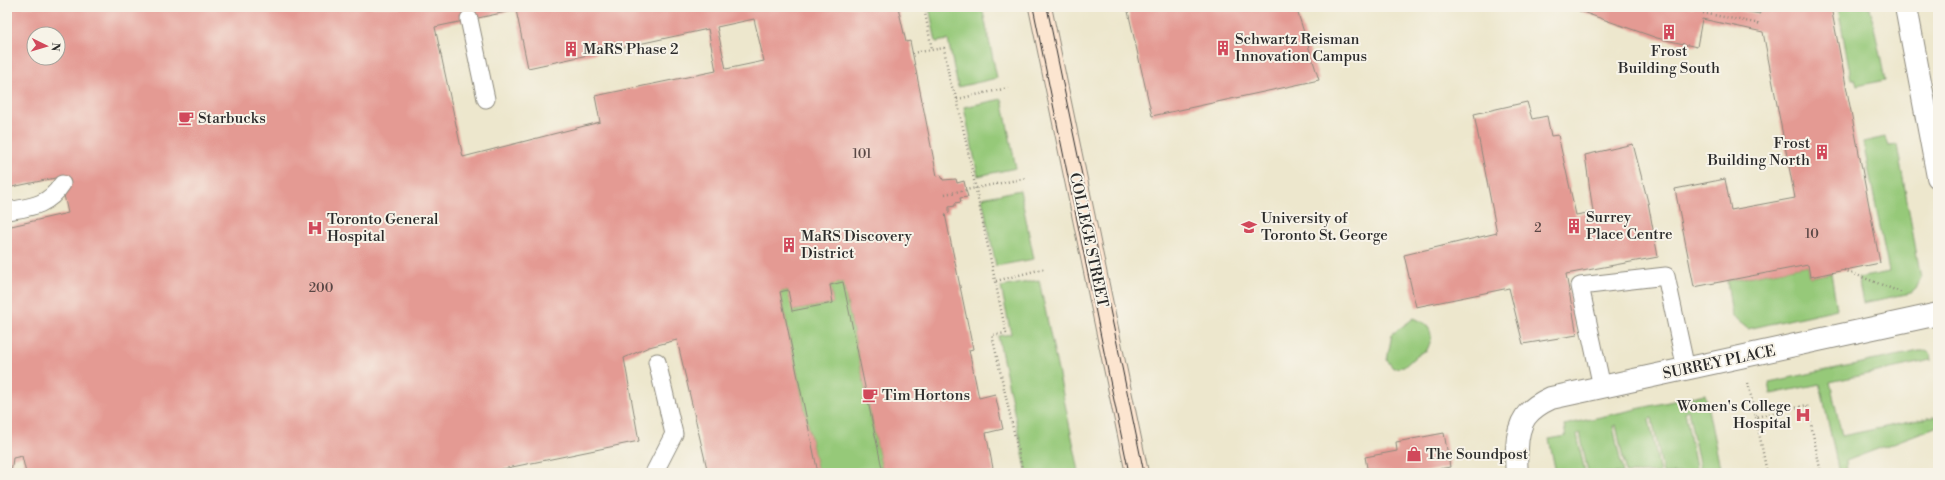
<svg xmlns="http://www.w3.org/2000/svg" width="1945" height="480" font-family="'Libre Bodoni',serif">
<rect width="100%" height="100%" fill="#f7f3e8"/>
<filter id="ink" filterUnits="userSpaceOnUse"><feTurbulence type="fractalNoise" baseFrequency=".025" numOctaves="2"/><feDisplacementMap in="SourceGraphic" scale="8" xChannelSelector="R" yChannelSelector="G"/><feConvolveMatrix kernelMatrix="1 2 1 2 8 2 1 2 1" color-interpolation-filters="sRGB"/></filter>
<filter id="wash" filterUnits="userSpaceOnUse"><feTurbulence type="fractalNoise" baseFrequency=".012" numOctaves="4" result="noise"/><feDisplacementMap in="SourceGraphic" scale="16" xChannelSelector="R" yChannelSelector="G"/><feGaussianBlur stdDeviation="0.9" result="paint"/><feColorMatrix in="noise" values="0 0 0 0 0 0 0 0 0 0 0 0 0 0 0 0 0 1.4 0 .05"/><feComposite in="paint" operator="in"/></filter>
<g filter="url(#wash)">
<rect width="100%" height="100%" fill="#ede7cd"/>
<!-- green -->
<g fill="#96c979" stroke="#607a52">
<path d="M 929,7 L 982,7 L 997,78 L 958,87 L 948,40 L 936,42 Z"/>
<path d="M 1838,7 L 1870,7 L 1885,80 L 1857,86 L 1855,79 L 1851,79 Z"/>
<path d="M 1002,99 L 1016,168 L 978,176 L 964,107 Z"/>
<path d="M 1885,137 L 1888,146 L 1897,145 L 1921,278 L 1916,289 L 1911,293 L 1863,303 L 1858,278 L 1889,272 L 1863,142 Z"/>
<path d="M 1020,190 L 1034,259 L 996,266 L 982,198 Z"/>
<path d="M 1808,265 L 1810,277 L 1831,273 L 1837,309 L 1748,329 L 1732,316 L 1727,281 Z"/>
<path d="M 1039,280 L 1079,471 L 1070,473 L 1027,473 L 998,336 L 1011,334 L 1001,287 Z"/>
<path d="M 843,282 L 883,473 L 818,473 L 780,292 L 788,290 L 793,311 L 833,303 L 830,285 Z"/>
<path d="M 1414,318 C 1431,325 1435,334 1427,350 L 1417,355 L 1404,367 L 1393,368 L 1387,360 L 1392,334 Z"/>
<path d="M 1919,351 L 1926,351 L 1931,354 L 1932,360 L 1830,382 L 1842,436 L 1938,416 L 1938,426 L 1846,461 L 1847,473 L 1839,473 L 1820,384 L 1771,394 L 1769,382 Z"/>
<path d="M 1705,394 L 1721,473 L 1701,473 L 1688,410 L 1685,411 L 1697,473 L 1663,473 L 1652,418 L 1649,419 L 1660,473 L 1626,473 L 1616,425 L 1613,426 L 1623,473 L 1588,473 L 1580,433 L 1577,434 L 1585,473 L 1556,473 L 1549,439 L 1566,436 L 1564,425 Z"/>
</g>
<g id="blocks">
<!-- building -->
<g fill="#e49a93" fill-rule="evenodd">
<path d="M 7,7 L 898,7 L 906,42 L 910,41 L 937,176 L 941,175 L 943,180 L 956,179 L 957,183 L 964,181 L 966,190 L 968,197 L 960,198 L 961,202 L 955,203 L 955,206 L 949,207 L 949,213 L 945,214 L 973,349 L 969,350 L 979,398 L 995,394 L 1003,429 L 986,433 L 994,473 L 883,473 L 843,282 L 830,285 L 833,303 L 792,311 L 788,290 L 780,292 L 818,473 L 708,473 L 677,340 L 649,347 L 624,358 L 639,441 L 483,473 L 26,473 L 22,456 L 13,458 L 11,473 L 7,473 L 7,227 L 68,213 L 60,177 L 7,188 ZM 516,10 L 528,68 L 708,29 L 716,71 L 595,96 L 600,122 L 463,157 L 435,27 ZM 754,19 L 764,61 L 726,69 L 717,27 ZM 34,34 L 58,34 L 58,58 L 34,58 Z"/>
<path d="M 1127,7 L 1296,7 L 1319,80 L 1152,116 Z"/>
<path d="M 1568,7 L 1720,7 L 1760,14 L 1758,7 L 1831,7 L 1880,263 L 1810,277 L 1808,265 L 1694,287 L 1675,189 L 1725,179 L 1731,210 L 1795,198 L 1763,32 L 1702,19 L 1697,47 L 1657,38 Z"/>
<path d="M 1527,102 L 1532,119 L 1547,116 L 1551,136 L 1558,135 L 1576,215 L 1593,212 L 1585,155 L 1633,144 L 1648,202 L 1658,257 L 1566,274 L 1577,335 L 1523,344 L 1509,288 L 1416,307 L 1404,255 L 1497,233 L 1474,114 Z"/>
<path d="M 1444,433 L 1450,467 L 1419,473 L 1368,473 L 1365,457 L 1397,451 L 1396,442 Z"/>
</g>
</g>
</g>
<g filter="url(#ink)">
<use href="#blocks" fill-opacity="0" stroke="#8c897c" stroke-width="1"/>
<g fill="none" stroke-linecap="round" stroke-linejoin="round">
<defs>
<g id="lane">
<path d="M 469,19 L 486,99"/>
<path d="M 7,211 C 31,207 48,206 62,184"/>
<path d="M 1602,387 L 1580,286 L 1666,276 L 1686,369"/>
<path d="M 654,473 L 674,434 L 657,362"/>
</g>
<g id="street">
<path d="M 1906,7 L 1938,177"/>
<path d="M 1517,473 C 1516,465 1516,457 1517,448 C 1518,421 1527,409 1551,398 L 1938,314"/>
</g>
<path id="secondary" d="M 1040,7 L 1137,473"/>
</defs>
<!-- lane casing -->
<use href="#lane" stroke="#8c897c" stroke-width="19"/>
<!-- street casing -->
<use href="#street" stroke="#8c897c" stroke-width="24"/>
<!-- secondary casing -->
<use href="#secondary" stroke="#8c897c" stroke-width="24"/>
<!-- path -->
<g stroke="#8c897c" stroke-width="2.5" stroke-dasharray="1 3" stroke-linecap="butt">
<path d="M 924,7 L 932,50"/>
<path d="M 1703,13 L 1761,24"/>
<path d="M 912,53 L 944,48 L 950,82 L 957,99 L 1006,333 L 992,335 L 1023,473"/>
<path d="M 957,99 L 1008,88"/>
<path d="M 945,194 L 1027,178"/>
<path d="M 1844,270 L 1903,293"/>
<path d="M 996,281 L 1046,268"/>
<path d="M 1748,383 L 1756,417 L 1807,405 L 1821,473"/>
<path d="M 1756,417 L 1767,473"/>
<path d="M 1087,473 L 1088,473"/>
<path d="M 1934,473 L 1938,467"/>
</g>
<!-- lane -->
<use href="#lane" stroke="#fff" stroke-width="17"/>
<!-- street -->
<use href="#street" stroke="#fff" stroke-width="22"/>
<!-- secondary -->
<use href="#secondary" stroke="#fce5d0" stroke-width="22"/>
<!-- tram -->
<g stroke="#2b2b2b" stroke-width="1">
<path d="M 1033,7 L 1129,473"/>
<path d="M 1047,7 L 1144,473"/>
</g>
</g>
</g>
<!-- icons -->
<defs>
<symbol id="building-bare" viewBox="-9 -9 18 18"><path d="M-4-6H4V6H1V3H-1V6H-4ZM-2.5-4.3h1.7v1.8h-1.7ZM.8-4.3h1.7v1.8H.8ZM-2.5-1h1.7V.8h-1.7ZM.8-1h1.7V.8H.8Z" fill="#d1495b" stroke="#f7f3e8" stroke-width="2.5" paint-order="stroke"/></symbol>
<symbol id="cafe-bare" viewBox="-9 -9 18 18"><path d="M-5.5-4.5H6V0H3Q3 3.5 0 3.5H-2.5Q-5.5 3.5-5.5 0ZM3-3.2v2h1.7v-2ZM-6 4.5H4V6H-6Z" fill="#d1495b" stroke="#f7f3e8" stroke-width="2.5" paint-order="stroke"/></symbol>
<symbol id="university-bare" viewBox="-9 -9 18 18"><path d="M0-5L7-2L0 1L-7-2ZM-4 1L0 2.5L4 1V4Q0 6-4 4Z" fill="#d1495b" stroke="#f7f3e8" stroke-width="2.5" paint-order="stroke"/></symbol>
<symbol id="hospital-bare" viewBox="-9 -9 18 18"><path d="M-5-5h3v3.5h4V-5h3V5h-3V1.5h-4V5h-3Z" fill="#d1495b" stroke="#f7f3e8" stroke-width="2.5" paint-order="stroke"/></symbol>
<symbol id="shop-bare" viewBox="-9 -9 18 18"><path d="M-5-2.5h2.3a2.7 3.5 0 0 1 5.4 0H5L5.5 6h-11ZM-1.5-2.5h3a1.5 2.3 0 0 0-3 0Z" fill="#d1495b" stroke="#f7f3e8" stroke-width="2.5" paint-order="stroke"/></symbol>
</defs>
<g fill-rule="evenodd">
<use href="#building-bare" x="1658" y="21" width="22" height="22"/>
<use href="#building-bare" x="1212" y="37" width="22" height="22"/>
<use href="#building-bare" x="560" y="38" width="22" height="22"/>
<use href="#cafe-bare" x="175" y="107" width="22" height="22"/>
<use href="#building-bare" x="1811" y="141" width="22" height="22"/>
<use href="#building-bare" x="1563" y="215" width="22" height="22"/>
<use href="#university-bare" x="1238" y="216" width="22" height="22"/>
<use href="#hospital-bare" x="304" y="217" width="22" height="22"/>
<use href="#building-bare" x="778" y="234" width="22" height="22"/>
<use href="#cafe-bare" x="859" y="384" width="22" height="22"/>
<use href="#hospital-bare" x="1792" y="404" width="22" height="22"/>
<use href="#shop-bare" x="1403" y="443" width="22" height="22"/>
</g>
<g text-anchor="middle" stroke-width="4" stroke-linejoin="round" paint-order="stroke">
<!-- number labels -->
<g font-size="13" fill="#594745">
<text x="862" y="158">101</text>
<text x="1538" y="232">2</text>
<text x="1812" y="238">10</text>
<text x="321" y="292">200</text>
</g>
<!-- poi labels -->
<g font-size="15" fill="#2b2b2b" stroke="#f7f3e8" text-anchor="start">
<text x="1235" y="44">Schwartz Reisman<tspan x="1235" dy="17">Innovation Campus</tspan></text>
<text x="583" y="54">MaRS Phase 2</text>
<text x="1669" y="56" text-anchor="middle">Frost<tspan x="1669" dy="17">Building South</tspan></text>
<text x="198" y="123">Starbucks</text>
<text x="1810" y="148" text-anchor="end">Frost<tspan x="1810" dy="17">Building North</tspan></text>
<text x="1586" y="222">Surrey<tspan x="1586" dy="17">Place Centre</tspan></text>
<text x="1261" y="223">University of<tspan x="1261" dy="17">Toronto St. George</tspan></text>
<text x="327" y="224">Toronto General<tspan x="327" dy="17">Hospital</tspan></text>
<text x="801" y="241">MaRS Discovery<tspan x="801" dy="17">District</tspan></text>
<text x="882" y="400">Tim Hortons</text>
<text x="1791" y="411" text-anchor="end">Women's College<tspan x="1791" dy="17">Hospital</tspan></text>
<text x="1426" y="459">The Soundpost</text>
</g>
<!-- street labels -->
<g font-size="15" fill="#2b2b2b" stroke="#f7f3e8">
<text transform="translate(1089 240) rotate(78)" y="5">COLLEGE STREET</text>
<text transform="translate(1719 362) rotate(-12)" y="5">SURREY PLACE</text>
</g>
</g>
<!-- margin -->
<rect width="1945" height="480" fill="none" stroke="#f7f3e8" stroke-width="24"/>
<!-- north arrow -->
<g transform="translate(46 46) rotate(95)"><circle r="19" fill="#f7f3e8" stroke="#a5a39c"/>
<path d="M0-3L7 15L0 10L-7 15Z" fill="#d1495b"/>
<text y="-6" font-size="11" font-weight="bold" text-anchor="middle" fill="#2b2b2b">N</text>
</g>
</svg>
